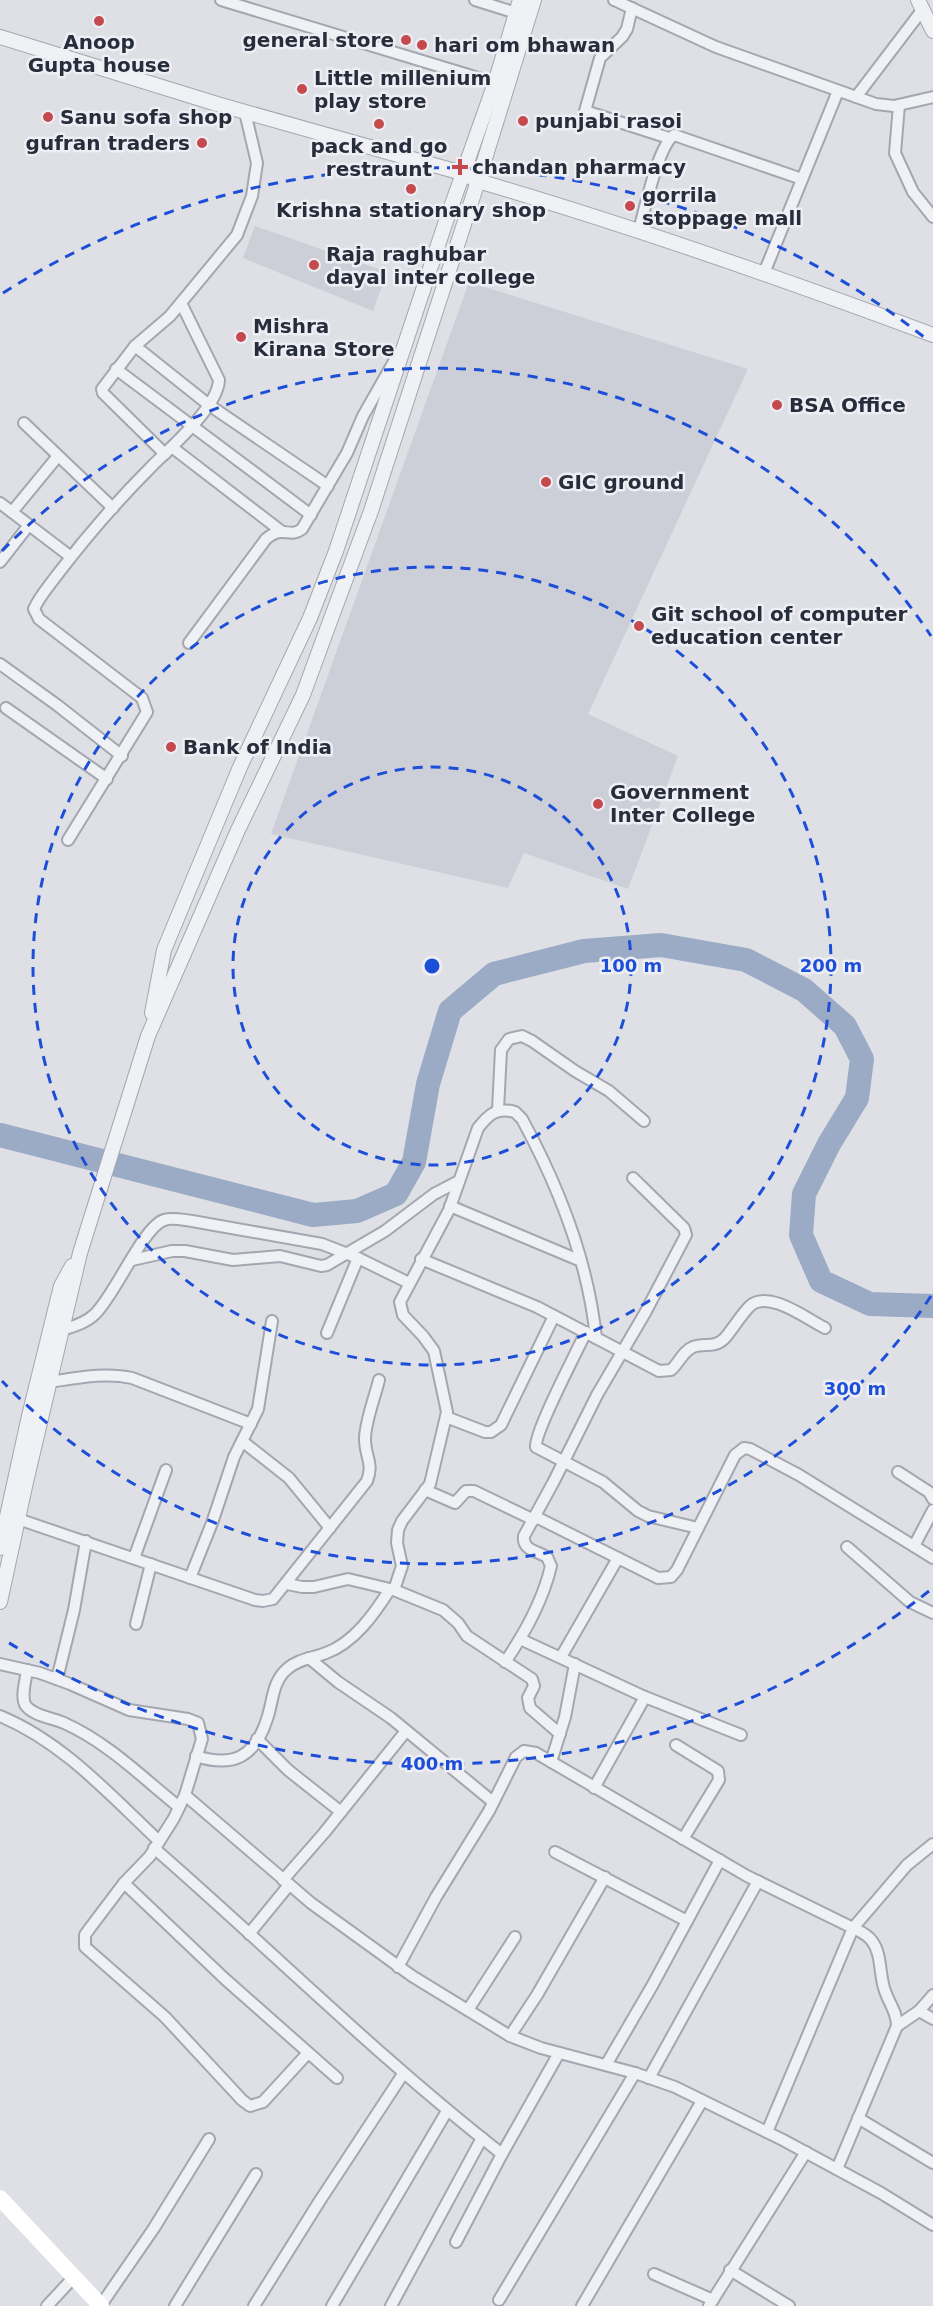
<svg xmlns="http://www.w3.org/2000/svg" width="933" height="2306" font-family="'DejaVu Sans',sans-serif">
<rect width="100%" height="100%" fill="#dee0e6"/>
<!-- built -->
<g fill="#cccfd8">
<path d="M 255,226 L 387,272 L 373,311 L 243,258 Z"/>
<path d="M 469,282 L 748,369 L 588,714 L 678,756 L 628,889 L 524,853 L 508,888 L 271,834 Z"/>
</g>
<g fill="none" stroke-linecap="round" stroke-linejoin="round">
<!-- river -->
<path stroke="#9baac5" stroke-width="24" d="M 0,1135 L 313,1215 L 357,1211 L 396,1194 L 414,1162 L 428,1084 L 450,1011 L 494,974 L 584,951 L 661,945 L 746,960 L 804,990 L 845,1026 L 862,1059 L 857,1098 L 829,1144 L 804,1194 L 801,1235 L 821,1281 L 870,1304 L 933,1306"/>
<defs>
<g id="minor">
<path d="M 221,0 L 495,83"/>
<path d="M 475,0 L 516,13"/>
<path d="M 614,0 L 716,47 L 876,104 L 894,106 L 933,97"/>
<path d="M 632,8 L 627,29 L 622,37 L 600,58 L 585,111 L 669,138"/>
<path d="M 856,97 L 923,9"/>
<path d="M 899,105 L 895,153 L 913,192 L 933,217"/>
<path d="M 639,230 C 645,209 658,146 674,135 L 802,179"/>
<path d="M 764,273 L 838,91"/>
<path d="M 135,346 L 209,405 L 328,486"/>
<path d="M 116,369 L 311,515"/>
<path d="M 24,423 L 113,508"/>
<path d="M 173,448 L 281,531"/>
<path d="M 165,454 L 103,393 L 102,389 L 135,346 L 170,316 L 237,235 L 252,196 L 257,163 L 245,112"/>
<path d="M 0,503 L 71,557"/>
<path d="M 12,512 L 58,456"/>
<path d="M 0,562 L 29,525"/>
<path d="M 189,643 L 266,539 C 283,524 289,539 302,529 L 347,453 L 363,416 L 396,358"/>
<path d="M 0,664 L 57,705 L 122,756"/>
<path d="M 6,708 L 107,779"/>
<path d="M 68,840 L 147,712 L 142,698 L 39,619 L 34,609 C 39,597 49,586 57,575 C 86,537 118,500 152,466 C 170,448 218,407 219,380 L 181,303"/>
<path d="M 498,1110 L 501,1050 L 509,1039 L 522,1036 L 532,1041 L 575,1071 L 609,1091 L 644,1121"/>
<path d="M 450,1206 L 581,1261"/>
<path d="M 421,1259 L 537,1307 L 659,1371 L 671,1370 C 679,1363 683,1351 693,1347 C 704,1342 713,1349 724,1339 C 733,1329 740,1316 750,1306 C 768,1289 807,1319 825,1328"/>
<path d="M 132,1260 L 172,1251 L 185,1251 L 233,1260 L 280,1256 L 321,1266 L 327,1265 L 385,1231 L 434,1194 L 459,1181"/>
<path d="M 62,1330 C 74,1326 86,1323 95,1314 C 115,1295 143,1227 164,1220 C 173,1217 183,1220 192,1221 L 322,1244 L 358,1258 L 409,1283"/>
<path d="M 586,1332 C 577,1351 534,1433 536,1447 L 603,1482 L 638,1511 L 648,1516 L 698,1528"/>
<path d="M 327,1333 L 358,1258"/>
<path d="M 49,1382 C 77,1378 105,1372 132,1378 L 251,1424"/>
<path d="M 446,1417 L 485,1432 L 491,1432 L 501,1425 L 554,1316"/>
<path d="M 242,1441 L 289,1478 L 330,1528"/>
<path d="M 898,1472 L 929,1492 L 933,1499"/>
<path d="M 425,1490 L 455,1503 L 466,1491 L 474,1491 L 534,1520"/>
<path d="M 536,1517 L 658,1578 L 671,1577 L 677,1570 L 735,1455 L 744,1448 L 750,1449 L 799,1475 L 933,1558"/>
<path d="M 18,1519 L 255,1600 L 263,1601 L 273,1599 L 367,1481 C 374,1463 365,1457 365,1439 C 365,1422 375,1397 379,1380"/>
<path d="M 914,1546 L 933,1510"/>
<path d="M 847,1547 L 910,1602 L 933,1613"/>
<path d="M 134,1558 L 166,1470"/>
<path d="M 190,1578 L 212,1523 L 234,1457 L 258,1409 L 272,1321"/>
<path d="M 287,1584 L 302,1587 L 314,1587 L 348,1579 L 394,1590 L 443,1610 L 458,1623 L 467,1636 L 532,1679 L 534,1686 L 528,1698 L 530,1708 L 560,1734"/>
<path d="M 394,1590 L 402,1566 L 397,1543 L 398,1530 L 402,1521 L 430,1484 L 447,1412 L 434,1351 L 423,1336 L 403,1315 L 400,1302 L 449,1210 L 478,1128 C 489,1114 497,1107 515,1112 L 522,1119 C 559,1187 588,1260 596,1338"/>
<path d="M 136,1624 L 151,1564"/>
<path d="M 520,1639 L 645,1697 L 741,1735"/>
<path d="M 561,1657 L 618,1558"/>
<path d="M 309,1658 L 338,1682 L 391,1718 L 493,1802"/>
<path d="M 505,1662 C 525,1633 543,1600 551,1566 L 547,1557 C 537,1551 522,1550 524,1536 L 554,1481 L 597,1395 L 645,1313 L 686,1235 L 684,1228 L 633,1178"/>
<path d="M 0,1664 L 40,1673 L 70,1684 L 129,1710 L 188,1719 L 198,1723 L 202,1739 L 185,1795 L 174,1818 L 150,1856 L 124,1883 L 90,1928 L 85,1935 L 85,1947 L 165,2017 L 242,2100 L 250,2106 L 263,2102 L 308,2053"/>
<path d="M 27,1670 C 26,1680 20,1697 26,1706 C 34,1716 53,1718 64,1723 C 107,1742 143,1778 179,1807"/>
<path d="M 57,1679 L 74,1610 L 86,1541"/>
<path d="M 0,1716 C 63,1742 110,1795 159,1841"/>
<path d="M 257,1739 L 288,1770 L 341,1812"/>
<path d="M 676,1745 L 718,1771 L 719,1780 L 683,1839"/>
<path d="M 196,1756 C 233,1768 255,1757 267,1719 C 273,1702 272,1682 287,1669 C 298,1659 313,1658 326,1653 C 354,1643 375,1613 390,1589"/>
<path d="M 551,1762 L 565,1717 L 575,1664"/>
<path d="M 594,1788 L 645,1697"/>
<path d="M 185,1795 L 311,1903 L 412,1976 L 510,2036 L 541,2048 L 635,2073 L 675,2087 L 783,2140 L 881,2193 L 933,2225"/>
<path d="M 154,1848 C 271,1950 380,2059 502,2154"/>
<path d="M 555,1852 L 687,1921"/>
<path d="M 283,1880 L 324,1833 L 406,1731"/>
<path d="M 124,1883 L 225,1979 L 337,2078"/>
<path d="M 249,1934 L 289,1885"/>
<path d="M 398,1967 L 436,1897 L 489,1811 L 516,1757 L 524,1751 L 536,1753 L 747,1876 L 853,1928 C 859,1931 867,1934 872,1941 C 882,1954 879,1975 885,1991 C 889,2003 897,2012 897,2026 L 837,2169"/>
<path d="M 468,2010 L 515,1937"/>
<path d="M 919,2011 L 933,2019"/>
<path d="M 897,2026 L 919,2011 L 933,1995"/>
<path d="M 510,2036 L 537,1995 L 605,1877"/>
<path d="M 606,2065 L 652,1986 L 720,1860"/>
<path d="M 649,2078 L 758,1881"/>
<path d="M 858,2118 L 933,2163"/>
<path d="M 767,2132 L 853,1928 L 907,1865 L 933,1844"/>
<path d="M 456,2242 L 502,2154 L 559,2053"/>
<path d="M 730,2270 L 789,2306"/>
<path d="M 654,2274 L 713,2300"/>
<path d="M 499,2300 L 635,2073"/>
<path d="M 101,2305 L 154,2228 L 209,2139"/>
<path d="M 47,2306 L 74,2277"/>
<path d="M 175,2306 L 256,2174"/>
<path d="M 254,2306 L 319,2202 L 403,2074"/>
<path d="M 332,2306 L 447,2111"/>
<path d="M 391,2306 L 482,2138"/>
<path d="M 582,2306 L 702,2101"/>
<path d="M 709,2306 L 806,2152"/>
</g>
<g id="tertiary">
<path d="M 918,0 L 933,31"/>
<path d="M 0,37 L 217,104 L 462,173 L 478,181 C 632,226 783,279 933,335"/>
<path d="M 152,1013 L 164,950 L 240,767 L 310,618 L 336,551 L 444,227 L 495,83 L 520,0"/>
<path d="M 0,1548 L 29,1416 L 61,1286 L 72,1266"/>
<path d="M 0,1602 L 26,1482 L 80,1253 L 148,1036 L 238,830 L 303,695 L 329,624 L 371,511 L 478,181 L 534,0"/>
</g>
</defs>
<!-- minor casing -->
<use href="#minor" stroke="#a4a7b0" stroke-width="14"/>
<!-- tertiary casing -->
<use href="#tertiary" stroke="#a4a7b0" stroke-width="16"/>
<!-- minor -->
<use href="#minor" stroke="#f0f1f5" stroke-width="10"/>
<!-- tertiary -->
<use href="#tertiary" stroke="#f0f1f5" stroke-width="14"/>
<!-- secondary -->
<path stroke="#fff" stroke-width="16" d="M 0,2198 L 101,2306"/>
</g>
<!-- distance rings -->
<g fill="none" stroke="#1d4ed8" stroke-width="3" stroke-dasharray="10 8">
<circle cx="432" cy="966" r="199"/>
<circle cx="432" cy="966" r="399"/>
<path d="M931 1296A598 598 0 0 1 2 1381M2 551A598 598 0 0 1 931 636"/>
<path d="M929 1591A798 798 0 0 1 3 1639M3 293A798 798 0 0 1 929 341"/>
</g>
<!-- markers -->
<g fill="#c54a4d" stroke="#edeff4" stroke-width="2">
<circle cx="99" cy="21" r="6"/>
<circle cx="406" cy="40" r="6"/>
<circle cx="422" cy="45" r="6"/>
<circle cx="302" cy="89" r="6"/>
<circle cx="48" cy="117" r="6"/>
<circle cx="523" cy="121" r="6"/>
<circle cx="379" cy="124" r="6"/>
<circle cx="202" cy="143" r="6"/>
<path d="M457 158h6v6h6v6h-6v6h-6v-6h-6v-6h6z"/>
<circle cx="411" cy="189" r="6"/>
<circle cx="630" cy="206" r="6"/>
<circle cx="314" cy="265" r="6"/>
<circle cx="241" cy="337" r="6"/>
<circle cx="777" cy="405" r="6"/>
<circle cx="546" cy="482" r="6"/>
<circle cx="639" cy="626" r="6"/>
<circle cx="171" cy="747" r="6"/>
<circle cx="598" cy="804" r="6"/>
</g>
<g text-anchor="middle" stroke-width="5" stroke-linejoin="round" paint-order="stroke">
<!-- poi labels -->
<g font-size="20" font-weight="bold" fill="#282d3c" stroke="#edeff4" text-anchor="start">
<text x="394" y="47" text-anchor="end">general store</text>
<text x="99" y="49" text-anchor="middle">Anoop<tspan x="99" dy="23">Gupta house</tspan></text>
<text x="434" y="52">hari om bhawan</text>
<text x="314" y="85">Little millenium<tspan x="314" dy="23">play store</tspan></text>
<text x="60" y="124">Sanu sofa shop</text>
<text x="535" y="128">punjabi rasoi</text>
<text x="190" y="150" text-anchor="end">gufran traders</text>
<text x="379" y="153" text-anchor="middle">pack and go<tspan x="379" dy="23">restraunt</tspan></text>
<text x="472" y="174">chandan pharmacy</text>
<text x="642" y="202">gorrila<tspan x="642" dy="23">stoppage mall</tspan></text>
<text x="411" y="217" text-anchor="middle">Krishna stationary shop</text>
<text x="326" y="261">Raja raghubar<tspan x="326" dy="23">dayal inter college</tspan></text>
<text x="253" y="333">Mishra<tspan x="253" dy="23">Kirana Store</tspan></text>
<text x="789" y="412">BSA Office</text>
<text x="558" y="489">GIC ground</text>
<text x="651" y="621">Git school of computer<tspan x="651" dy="23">education center</tspan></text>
<text x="183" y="754">Bank of India</text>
<text x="610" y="799">Government<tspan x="610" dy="23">Inter College</tspan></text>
</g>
</g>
<circle cx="432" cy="966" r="9" fill="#1d4ed8" stroke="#edeff4" stroke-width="3"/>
<g font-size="18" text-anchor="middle" font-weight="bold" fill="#1d4ed8" stroke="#edeff4" stroke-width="5" stroke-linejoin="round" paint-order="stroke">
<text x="631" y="972">100 m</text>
<text x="831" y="972">200 m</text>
<text x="855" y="1395">300 m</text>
<text x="432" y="1770">400 m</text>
</g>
</svg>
